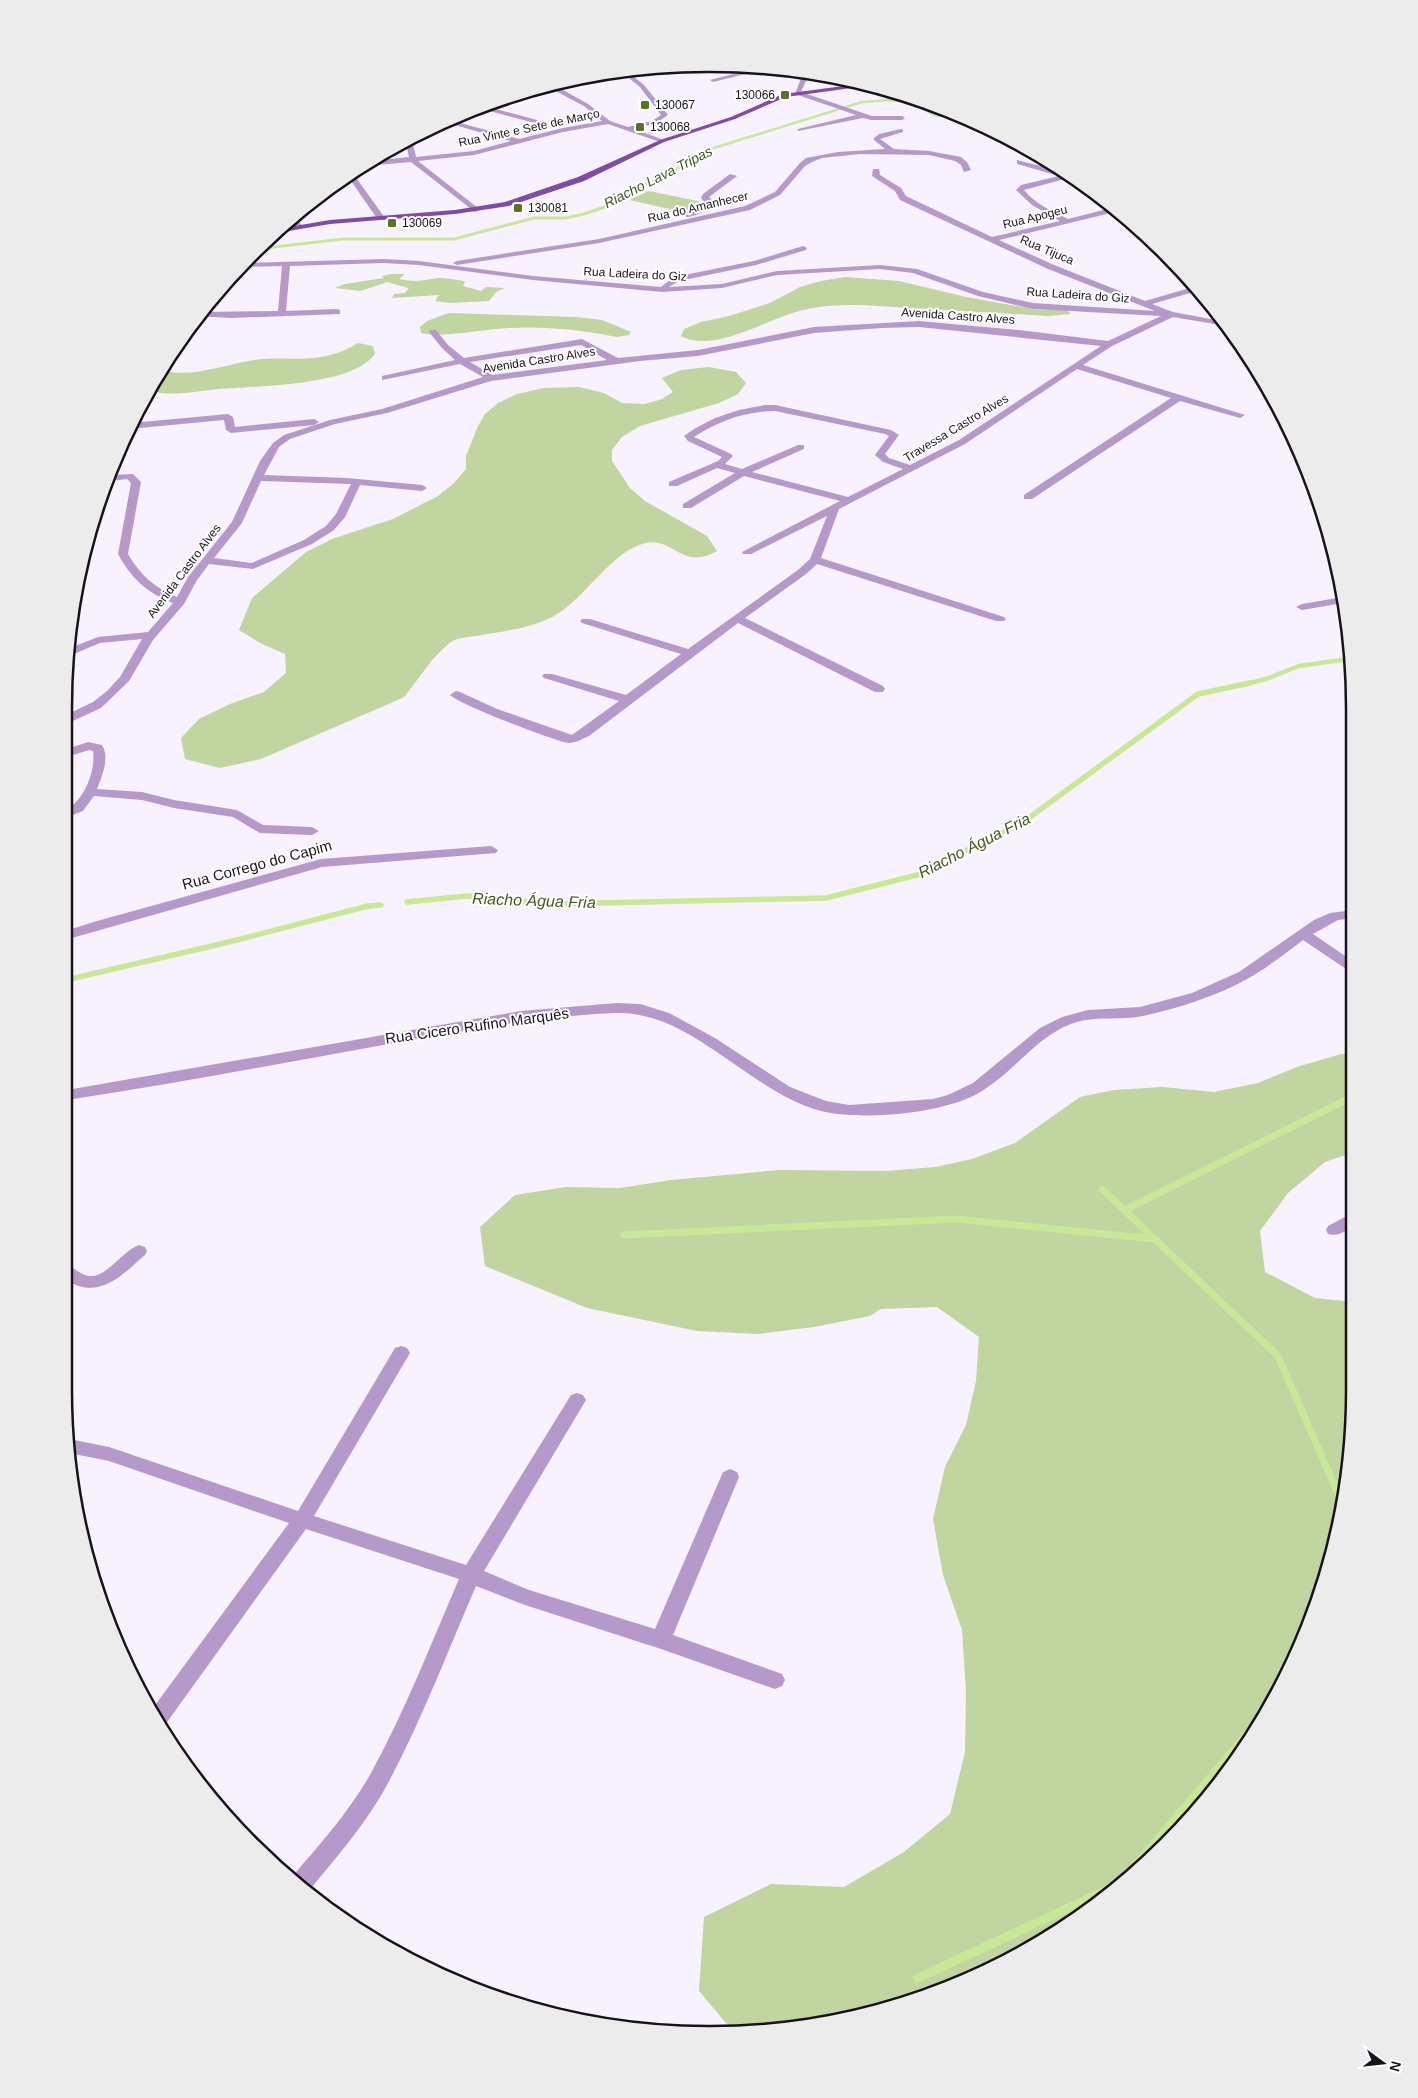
<svg xmlns="http://www.w3.org/2000/svg" width="1418" height="2098" font-family="Helvetica,sans-serif">
<rect width="100%" height="100%" fill="#f8f1fe"/>
<!-- green -->
<g fill="#c0d5a0">
<path d="M 649,191 L 707,203 L 688,213 L 629,200 Z"/>
<path d="M 392,274 L 405,274 L 399,279 C 411,282 421,281 432,279 C 440,276 455,280 465,281 L 463,286 L 481,291 L 486,287 L 505,288 L 496,292 L 489,301 L 450,303 L 435,301 L 439,295 L 392,298 L 394,294 L 405,293 L 409,288 L 387,282 L 361,291 L 335,288 L 345,284 L 384,278 L 382,276 Z"/>
<path d="M 845,277 L 899,281 L 966,297 L 1040,310 L 1066,310 L 1071,314 L 1048,316 L 861,305 C 844,305 825,305 808,309 C 772,315 715,355 681,336 L 684,329 L 701,322 L 729,316 L 770,303 L 800,287 L 821,281 Z"/>
<path d="M 449,313 L 576,317 L 602,320 L 631,332 L 629,335 L 617,337 C 581,330 546,326 509,328 C 484,329 444,338 421,333 L 420,327 L 427,321 Z"/>
<path d="M 358,343 L 373,346 L 375,354 C 353,386 257,386 219,389 C 197,391 172,397 151,391 L 164,370 C 188,379 228,364 254,360 C 279,356 305,362 330,355 C 340,353 349,348 358,343 Z"/>
<path d="M 709,367 L 736,372 L 746,383 L 738,394 L 719,403 L 640,426 L 622,437 L 612,450 L 612,461 L 630,488 L 645,501 L 707,536 L 717,551 C 682,571 673,537 646,543 C 612,550 586,598 554,616 C 531,628 506,631 481,635 C 472,637 458,637 451,642 C 432,656 419,679 404,697 L 400,699 L 261,759 L 220,768 L 185,759 L 181,738 L 199,719 L 230,704 L 264,692 L 286,673 L 285,654 L 260,643 L 239,630 L 252,598 L 306,552 L 332,539 L 393,519 L 438,496 L 454,483 L 466,469 L 466,456 L 478,426 L 485,414 L 498,403 L 517,394 L 544,388 L 579,387 L 604,393 L 622,403 L 645,404 L 662,399 L 673,392 L 662,378 L 681,370 Z"/>
<path d="M 1354,1053 L 1354,1152 L 1325,1162 L 1288,1193 L 1260,1231 L 1265,1272 L 1315,1298 L 1354,1302 L 1354,1389 L 1342,1515 L 1288,1675 L 1221,1782 L 1165,1845 L 1031,1948 L 956,1985 L 835,2022 L 731,2029 L 699,1991 L 704,1917 L 771,1884 L 844,1887 L 904,1852 L 950,1814 L 965,1752 L 966,1691 L 962,1630 L 943,1575 L 933,1519 L 945,1467 L 966,1425 L 976,1381 L 979,1337 L 937,1307 L 881,1309 L 870,1316 L 814,1327 L 758,1334 L 697,1331 L 587,1308 L 485,1266 L 480,1227 L 515,1195 L 566,1187 L 620,1188 L 671,1180 L 779,1170 L 885,1171 L 936,1167 L 972,1159 L 1015,1143 L 1080,1097 L 1114,1090 L 1163,1087 L 1214,1092 L 1258,1083 L 1297,1067 L 1341,1054 Z"/>
</g>
<g fill="none" stroke-linecap="round" stroke-linejoin="round">
<!-- stream-far5 -->
<path stroke="#c9e897" stroke-width="2.5" d="M 665,176 L 707,150 L 862,102 L 890,100 L 913,103 L 934,115 L 968,120"/>
<!-- stream-far4 -->
<path stroke="#c9e897" stroke-width="3" d="M 254,252 L 274,247 L 343,239 L 454,239 L 534,218 L 566,218 L 584,214 L 605,207 L 631,191 L 667,175"/>
<!-- stream-far3 -->
<path stroke="#c9e897" stroke-width="4.5" d="M 1245,684 L 1266,679 L 1299,666 L 1349,659"/>
<!-- stream-far2 -->
<g stroke="#c9e897" stroke-width="5.5">
<path d="M 407,902 L 467,896 L 554,904 L 826,898 L 921,874 L 1026,820 L 1198,694 L 1250,683"/>
<path d="M 66,980 L 229,942 L 368,906 L 381,905"/>
</g>
<!-- stream-far1 -->
<g stroke="#c9e897" stroke-width="7">
<path d="M 1102,1189 L 1278,1356 L 1343,1505"/>
<path d="M 1124,1210 L 1354,1096"/>
<path d="M 624,1235 L 957,1219 L 1155,1239"/>
</g>
<!-- stream -->
<g stroke="#c9e897" stroke-width="9">
<path d="M 1132,1870 L 1258,1722"/>
<path d="M 918,1978 L 1107,1890"/>
</g>
<!-- minor -->
<g fill="#b699cb" fill-rule="evenodd">
<path d="M 757,68 L 766,69 L 713,82 L 710,80 Z"/>
<path d="M 621,72 L 628,72 L 644,85 L 668,115 L 656,123 L 634,129 L 664,140 L 664,142 L 660,142 L 608,124 L 563,132 L 474,155 L 418,161 L 478,208 L 479,210 L 475,212 L 411,162 L 364,166 L 372,161 L 409,157 L 406,143 L 412,140 L 416,157 L 474,151 L 511,141 L 444,122 L 449,120 L 519,139 L 563,128 L 602,121 L 584,106 L 548,87 L 554,85 L 588,104 L 610,121 L 628,127 L 652,121 L 661,115 L 640,87 Z"/>
<path d="M 803,73 L 809,74 L 801,92 L 872,116 L 902,116 L 905,118 L 902,120 L 871,120 L 863,118 L 798,131 L 798,129 L 856,115 L 795,94 Z"/>
<path d="M 484,106 L 537,120 L 538,121 L 535,123 L 478,108 Z"/>
<path d="M 901,129 L 903,130 L 903,132 L 880,139 L 894,149 L 929,151 L 961,157 L 967,162 L 971,170 L 964,172 L 961,165 L 955,161 L 929,155 L 860,154 L 822,158 L 812,162 L 805,166 L 780,195 L 750,210 L 599,243 L 457,265 L 453,263 L 457,261 L 599,239 L 745,206 L 775,192 L 800,163 L 806,158 L 838,152 L 885,149 L 874,140 L 874,138 L 879,134 Z"/>
<path d="M 1017,160 L 1068,173 L 1072,177 L 1024,190 C 1035,204 1052,211 1068,219 L 1111,208 L 1115,212 L 999,240 L 1054,265 L 1145,301 L 1193,287 L 1197,291 L 1152,304 L 1173,312 L 1221,321 L 1226,326 L 1173,317 L 1112,346 L 1083,365 L 1245,415 L 1240,418 L 1180,401 L 1032,499 L 1024,499 L 1024,495 L 1171,398 L 1077,369 L 965,444 L 839,509 L 821,558 L 1004,617 L 1006,619 L 1004,621 L 996,621 L 817,564 L 806,574 L 745,618 L 883,686 L 885,689 L 883,692 L 875,692 L 738,623 L 589,736 C 582,739 576,743 568,743 C 554,741 458,704 450,695 L 456,691 L 460,692 L 497,709 L 572,735 L 619,701 L 544,678 L 542,676 L 544,674 L 552,674 L 626,695 L 681,654 L 582,623 L 580,621 L 582,619 L 590,619 L 688,649 L 798,570 L 810,559 L 827,516 L 751,554 L 743,554 L 742,552 L 840,501 L 744,476 L 691,508 L 683,508 L 683,504 L 735,473 L 717,468 L 677,486 L 669,486 L 669,482 L 718,461 L 722,457 L 688,441 L 684,436 L 694,429 L 715,418 L 739,410 L 765,405 L 775,405 L 891,430 L 899,435 L 885,454 L 889,458 L 910,465 L 959,440 L 1101,346 L 919,327 L 881,328 L 814,333 L 698,356 L 640,361 L 491,381 L 387,413 L 335,424 L 290,439 L 279,447 L 264,475 L 347,478 L 422,485 L 427,488 L 422,491 L 360,485 L 345,517 L 334,530 L 312,544 L 253,569 L 209,564 L 197,580 L 184,604 L 153,640 L 129,681 L 101,708 L 64,725 L 64,716 L 93,702 L 107,691 L 120,677 L 142,639 L 100,643 L 69,656 L 70,648 L 98,637 L 148,632 L 173,603 C 147,593 131,578 118,554 L 131,483 L 127,479 L 111,481 L 113,475 L 133,474 L 141,482 L 128,554 C 140,575 155,588 177,597 L 188,577 L 232,522 L 260,461 L 273,443 L 284,435 L 330,420 L 382,409 L 483,377 L 460,364 L 382,380 L 382,376 L 455,360 L 442,348 L 429,332 L 430,330 L 436,330 L 448,345 L 464,358 L 582,339 L 618,358 L 698,350 L 814,327 L 919,321 L 1019,330 L 1108,341 L 1161,316 L 1033,309 L 978,296 L 913,273 L 880,269 L 777,275 L 722,288 L 662,292 L 533,280 L 419,265 L 384,263 L 290,266 L 286,311 L 337,309 L 340,310 L 340,314 L 231,318 L 197,316 L 201,312 L 278,311 L 282,266 L 240,267 L 244,263 L 384,259 L 419,261 L 533,276 L 661,287 L 674,277 L 754,261 L 803,246 L 807,248 L 806,250 L 756,265 L 679,281 L 669,287 L 722,284 L 777,271 L 880,265 L 917,269 L 983,292 L 1033,303 L 1155,311 L 1048,269 L 900,200 L 895,191 L 872,176 L 873,169 L 879,169 L 880,175 L 901,188 L 906,196 L 992,237 L 1060,221 L 1032,205 L 1016,190 L 1021,185 L 1059,176 L 1017,164 ZM 581,345 L 607,360 L 492,375 L 470,362 ZM 775,411 L 885,434 L 889,436 L 875,455 L 883,462 L 903,469 L 848,497 L 752,472 L 804,449 L 804,445 L 798,445 L 742,469 L 725,464 L 733,456 L 731,454 L 694,437 C 718,421 747,411 775,411 ZM 261,481 L 351,484 L 336,514 L 326,526 L 304,540 L 252,563 L 214,558 L 242,523 Z"/>
<path d="M 352,172 L 385,218 L 384,220 L 378,220 L 347,175 Z"/>
<path d="M 730,174 L 737,176 L 709,197 L 714,202 C 710,210 695,217 686,217 L 686,213 L 706,204 L 701,198 L 703,194 Z"/>
<path d="M 295,219 L 302,225 L 302,229 L 296,229 L 289,223 Z"/>
<path d="M 228,414 L 233,417 L 235,427 L 314,419 L 319,422 L 314,425 L 231,433 L 226,430 L 224,420 L 129,429 L 131,423 Z"/>
<path d="M 1343,597 L 1343,603 L 1302,610 L 1296,607 L 1302,604 Z"/>
<path d="M 88,742 L 102,745 C 110,758 102,776 97,789 L 142,792 L 174,800 L 237,810 L 263,825 L 312,827 L 319,831 L 312,835 L 260,833 L 233,817 L 174,808 L 142,800 L 94,796 L 83,811 L 65,818 L 64,810 C 84,803 96,770 93,751 L 89,750 L 64,758 L 64,750 Z"/>
<path d="M 491,846 L 498,850 L 496,853 L 322,867 L 65,940 L 65,931 L 97,921 L 321,859 Z"/>
<path d="M 1354,910 L 1354,918 L 1338,920 L 1313,934 L 1354,962 L 1354,972 L 1349,971 L 1303,940 C 1286,953 1268,967 1249,978 C 1217,996 1179,1008 1143,1016 C 1120,1021 1094,1015 1071,1024 C 1036,1037 1014,1072 982,1091 C 946,1114 862,1121 821,1111 C 749,1092 691,1010 615,1013 C 544,1016 475,1029 405,1041 C 293,1061 180,1083 67,1100 L 67,1090 L 521,1011 L 617,1003 L 640,1004 L 669,1013 L 715,1038 L 790,1087 L 826,1101 L 849,1105 L 933,1099 L 948,1095 L 973,1083 L 1040,1028 L 1062,1017 L 1088,1010 L 1140,1007 L 1192,993 L 1239,972 L 1314,920 L 1330,913 Z"/>
<path d="M 1354,1212 L 1354,1225 C 1346,1231 1338,1237 1328,1234 L 1326,1230 L 1328,1226 Z"/>
<path d="M 139,1245 L 145,1247 L 147,1251 L 145,1255 C 122,1275 100,1300 68,1281 L 68,1266 C 75,1268 81,1275 89,1276 C 107,1278 123,1250 139,1245 Z"/>
<path d="M 401,1346 L 407,1348 L 410,1353 L 314,1516 L 466,1565 L 571,1395 L 577,1393 L 583,1395 L 586,1400 L 583,1405 L 484,1571 L 529,1590 L 655,1629 L 723,1472 L 730,1469 L 737,1472 L 739,1477 L 673,1635 L 782,1674 L 785,1680 L 782,1686 L 775,1689 L 661,1649 L 525,1605 L 476,1586 C 447,1653 421,1722 386,1787 C 365,1825 335,1859 307,1893 L 291,1878 C 319,1845 350,1811 371,1773 C 405,1711 431,1644 459,1579 L 306,1529 L 165,1725 L 162,1726 L 153,1708 L 289,1523 L 109,1461 L 69,1453 L 69,1439 L 109,1447 L 298,1511 L 395,1348 Z"/>
</g>
<!-- major -->
<path fill="#814aa3" fill-rule="evenodd" d="M 859,84 L 866,86 L 786,97 L 735,119 L 664,142 L 584,181 L 509,206 L 455,214 L 330,224 L 277,233 L 283,228 L 330,220 L 455,210 L 505,202 L 578,177 L 660,140 L 731,117 L 783,94 Z"/>
</g>
<!-- markers -->
<g fill="#597326" stroke="#fff" stroke-width="2">
<rect x="780" y="90" width="10" height="10" rx="2.5"/>
<rect x="640" y="100" width="10" height="10" rx="2.5"/>
<rect x="635" y="122" width="10" height="10" rx="2.5"/>
<rect x="513" y="203" width="10" height="10" rx="2.5"/>
<rect x="387" y="218" width="10" height="10" rx="2.5"/>
</g>
<g text-anchor="middle" stroke-width="4" stroke-linejoin="round" paint-order="stroke">
<!-- far-poi labels -->
<g font-size="12" fill="#18121d" stroke="#fff" text-anchor="start">
<text x="775" y="99" text-anchor="end">130066</text>
<text x="655" y="109">130067</text>
<text x="650" y="131">130068</text>
<text x="528" y="212">130081</text>
<text x="402" y="227">130069</text>
</g>
<!-- far-street labels -->
<g font-size="12" fill="#18121d" stroke="#fff">
<text transform="translate(529 128) rotate(-12)" y="4">Rua Vinte e Sete de Março</text>
<text transform="translate(698 207) rotate(-13)" y="4">Rua do Amanhecer</text>
<text transform="translate(1035 217) rotate(-14)" y="4">Rua Apogeu</text>
<text transform="translate(1047 250) rotate(23)" y="4">Rua Tijuca</text>
<text transform="translate(635 274) rotate(3)" y="4">Rua Ladeira do Giz</text>
<text transform="translate(1078 295) rotate(4)" y="4">Rua Ladeira do Giz</text>
<text transform="translate(958 316) rotate(4)" y="4">Avenida Castro Alves</text>
<text transform="translate(539 360) rotate(-9)" y="4">Avenida Castro Alves</text>
<text transform="translate(956 428) rotate(-31)" y="4">Travessa Castro Alves</text>
<text transform="translate(184 571) rotate(-53)" y="4">Avenida Castro Alves</text>
</g>
<!-- far-water labels -->
<g font-size="14" font-style="italic" fill="#44571f" stroke="#fff">
<text transform="translate(658 177) rotate(-27)" y="5">Riacho Lava Tripas</text>
</g>
<!-- street labels -->
<g font-size="15" fill="#18121d" stroke="#fff">
<text transform="translate(257 865) rotate(-15)" y="5">Rua Corrego do Capim</text>
<text transform="translate(477 1026) rotate(-8)" y="5">Rua Cicero Rufino Marquês</text>
</g>
<!-- water labels -->
<g font-size="16" font-style="italic" fill="#44571f" stroke="#fff">
<text transform="translate(974 845) rotate(-27)" y="6">Riacho Água Fria</text>
<text transform="translate(534 900) rotate(2)" y="6">Riacho Água Fria</text>
</g>
</g>
<!-- crop -->
<path d="M0 0H1418V2098H0ZM708 72H710A636 636 0 0 1 1346 708V1390A636 636 0 0 1 710 2026H708A636 636 0 0 1 72 1390V708A636 636 0 0 1 708 72Z" fill="#edeced" fill-rule="evenodd"/>
<path fill="none" stroke="#18121d" stroke-width="2.5" d="M708 72H710A636 636 0 0 1 1346 708V1390A636 636 0 0 1 710 2026H708A636 636 0 0 1 72 1390V708A636 636 0 0 1 708 72Z"/>
<!-- north arrow -->
<g transform="translate(1383 2063) rotate(105)" stroke="#ffffff" stroke-width="4" paint-order="stroke">
<path d="M0-4L9 19L0 12L-9 19Z" fill="#18121d"/>
<text y="-8" font-size="14" font-weight="bold" text-anchor="middle" fill="#18121d">N</text>
</g>
</svg>
